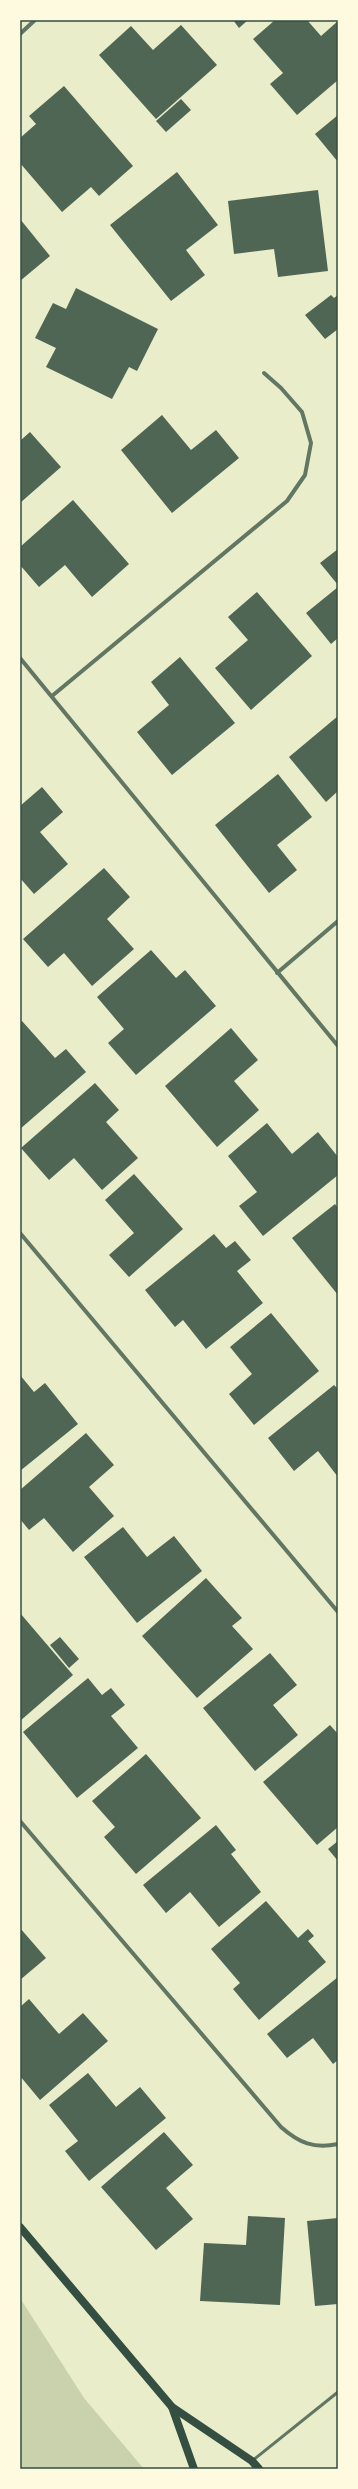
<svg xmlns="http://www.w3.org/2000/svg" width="358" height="2489" font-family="'PT Sans Narrow',sans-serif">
<rect width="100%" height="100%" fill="#e9edc9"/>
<!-- green -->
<path fill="#cad2ad" d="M 20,2298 L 84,2398 L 144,2469 L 20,2469 Z"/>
<!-- building -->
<g fill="#4f6655">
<path d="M 233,20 L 248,20 L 239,28 Z"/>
<path d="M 275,20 L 307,20 L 321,36 L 338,21 L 338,80 L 297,115 L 270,84 L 283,73 L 253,39 Z"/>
<path d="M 181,25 L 217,65 L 156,119 L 99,55 L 131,26 L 153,50 Z"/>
<path d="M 64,86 L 133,166 L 99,196 L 91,187 L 62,212 L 20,163 L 20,138 L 36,124 L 29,116 Z"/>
<path d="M 181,99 L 191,110 L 166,132 L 156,121 Z"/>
<path d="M 338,115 L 338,162 L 315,134 Z"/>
<path d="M 177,172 L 218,225 L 186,250 L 205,275 L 171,301 L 110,225 Z"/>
<path d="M 318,190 L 328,271 L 278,277 L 274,249 L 234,254 L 228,201 Z"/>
<path d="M 20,219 L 50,256 L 20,281 Z"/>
<path d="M 76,288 L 158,329 L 137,371 L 129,367 L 112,399 L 46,367 L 56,348 L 35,338 L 53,303 L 66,309 Z"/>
<path d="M 331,295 L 334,298 L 338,295 L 338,329 L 325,339 L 305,315 Z"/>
<path d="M 162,415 L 191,450 L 216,430 L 239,458 L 172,513 L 121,450 Z"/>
<path d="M 30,432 L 61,467 L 20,503 L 20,439 L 21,440 Z"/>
<path d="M 73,500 L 129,564 L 92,597 L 65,565 L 39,587 L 20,565 L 20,547 Z"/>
<path d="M 338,549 L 338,585 L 320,563 Z"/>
<path d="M 338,587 L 338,638 L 331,644 L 306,613 Z"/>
<path d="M 257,592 L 312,656 L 251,710 L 215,668 L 248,640 L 228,617 Z"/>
<path d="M 180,657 L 235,723 L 172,775 L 137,732 L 169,705 L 151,682 Z"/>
<path d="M 338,716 L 338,791 L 326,802 L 289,757 Z"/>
<path d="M 278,774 L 312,817 L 277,845 L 297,870 L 269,893 L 215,825 Z"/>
<path d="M 42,787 L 63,812 L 40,832 L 68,864 L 34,894 L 20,878 L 20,806 Z"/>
<path d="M 104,868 L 130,897 L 107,919 L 134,949 L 92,986 L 64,953 L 48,967 L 23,939 Z"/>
<path d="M 151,950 L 176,978 L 185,970 L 216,1006 L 136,1075 L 108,1043 L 124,1029 L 97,997 Z"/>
<path d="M 22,1021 L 55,1058 L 66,1049 L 86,1072 L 20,1129 L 20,1023 Z"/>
<path d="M 231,1028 L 258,1060 L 234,1081 L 259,1110 L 217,1147 L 165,1086 Z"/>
<path d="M 95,1083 L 119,1110 L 106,1122 L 138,1158 L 102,1190 L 74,1158 L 49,1180 L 21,1148 Z"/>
<path d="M 267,1123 L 292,1154 L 318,1132 L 338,1157 L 338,1175 L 263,1236 L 239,1206 L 257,1192 L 228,1156 Z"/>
<path d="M 134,1174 L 183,1229 L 129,1277 L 109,1255 L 134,1233 L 105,1200 Z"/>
<path d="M 335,1204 L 338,1208 L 338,1295 L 292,1238 Z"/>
<path d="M 214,1234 L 226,1248 L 235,1241 L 251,1260 L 237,1271 L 263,1303 L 206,1349 L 183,1320 L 175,1327 L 145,1290 Z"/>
<path d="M 271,1313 L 319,1371 L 254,1425 L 229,1394 L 252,1374 L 230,1347 Z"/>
<path d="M 20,1375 L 34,1392 L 45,1383 L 78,1424 L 20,1471 Z"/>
<path d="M 334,1385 L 338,1389 L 338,1477 L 318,1451 L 294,1471 L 268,1438 Z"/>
<path d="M 86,1433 L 114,1465 L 89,1487 L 114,1516 L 73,1552 L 44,1518 L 29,1530 L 20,1519 L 20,1490 Z"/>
<path d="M 123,1527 L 147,1557 L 174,1536 L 202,1571 L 137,1623 L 84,1557 Z"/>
<path d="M 206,1578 L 242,1618 L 232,1626 L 253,1649 L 197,1698 L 142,1636 Z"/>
<path d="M 20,1613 L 73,1675 L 20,1721 Z"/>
<path d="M 60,1637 L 79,1659 L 69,1668 L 50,1645 Z"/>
<path d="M 270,1653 L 297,1685 L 273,1705 L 298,1735 L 255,1771 L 203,1708 Z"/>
<path d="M 88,1678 L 102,1695 L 111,1688 L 125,1705 L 111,1716 L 138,1748 L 77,1798 L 23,1732 Z"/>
<path d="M 330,1725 L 338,1734 L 338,1827 L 317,1845 L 263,1782 Z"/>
<path d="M 146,1754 L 201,1818 L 136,1874 L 104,1837 L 115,1827 L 92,1801 Z"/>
<path d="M 216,1825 L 236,1850 L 231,1854 L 261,1892 L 219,1927 L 190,1892 L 166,1913 L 143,1885 Z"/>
<path d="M 338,1841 L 338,1861 L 328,1849 Z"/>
<path d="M 266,1901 L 298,1938 L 308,1929 L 314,1936 L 308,1941 L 326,1962 L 259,2020 L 233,1989 L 240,1983 L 211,1949 Z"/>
<path d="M 20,1928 L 46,1958 L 20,1980 Z"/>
<path d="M 338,1977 L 338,2060 L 333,2064 L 313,2038 L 287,2058 L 267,2034 Z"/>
<path d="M 29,1999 L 59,2034 L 83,2013 L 108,2041 L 40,2100 L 20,2076 L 20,2007 Z"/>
<path d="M 88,2073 L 116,2107 L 140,2087 L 166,2118 L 89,2181 L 65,2151 L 78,2141 L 49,2105 Z"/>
<path d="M 164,2132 L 193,2165 L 166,2188 L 193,2219 L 156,2250 L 101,2187 Z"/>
<path d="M 248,2216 L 285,2218 L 280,2305 L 200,2301 L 204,2243 L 246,2245 Z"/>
<path d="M 338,2218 L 338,2304 L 315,2306 L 307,2221 Z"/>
</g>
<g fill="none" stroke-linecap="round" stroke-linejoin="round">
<!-- service -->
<path stroke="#617663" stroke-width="3" d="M 252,2461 L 338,2392"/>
<!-- minor -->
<g stroke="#617663" stroke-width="4">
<path d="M 20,34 L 35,20"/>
<path d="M 20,658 L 338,1046"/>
<path d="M 52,696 L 287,501 L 305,475 L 311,443 L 302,412 L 281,388 L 264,373"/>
<path d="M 277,973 L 338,921"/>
<path d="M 20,1233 L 338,1612"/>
<path d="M 20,1821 L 281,2127 C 299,2143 314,2149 338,2144"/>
</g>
<!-- secondary -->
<g stroke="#344e41" stroke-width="8">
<path d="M 20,2227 L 172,2407 L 252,2461 L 259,2469"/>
<path d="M 172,2407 L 194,2469"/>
</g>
</g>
<!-- border -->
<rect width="358" height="2489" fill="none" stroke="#fefae0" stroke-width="42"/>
<rect x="21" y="21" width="316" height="2447" fill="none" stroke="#344e41" stroke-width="1.5"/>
</svg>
